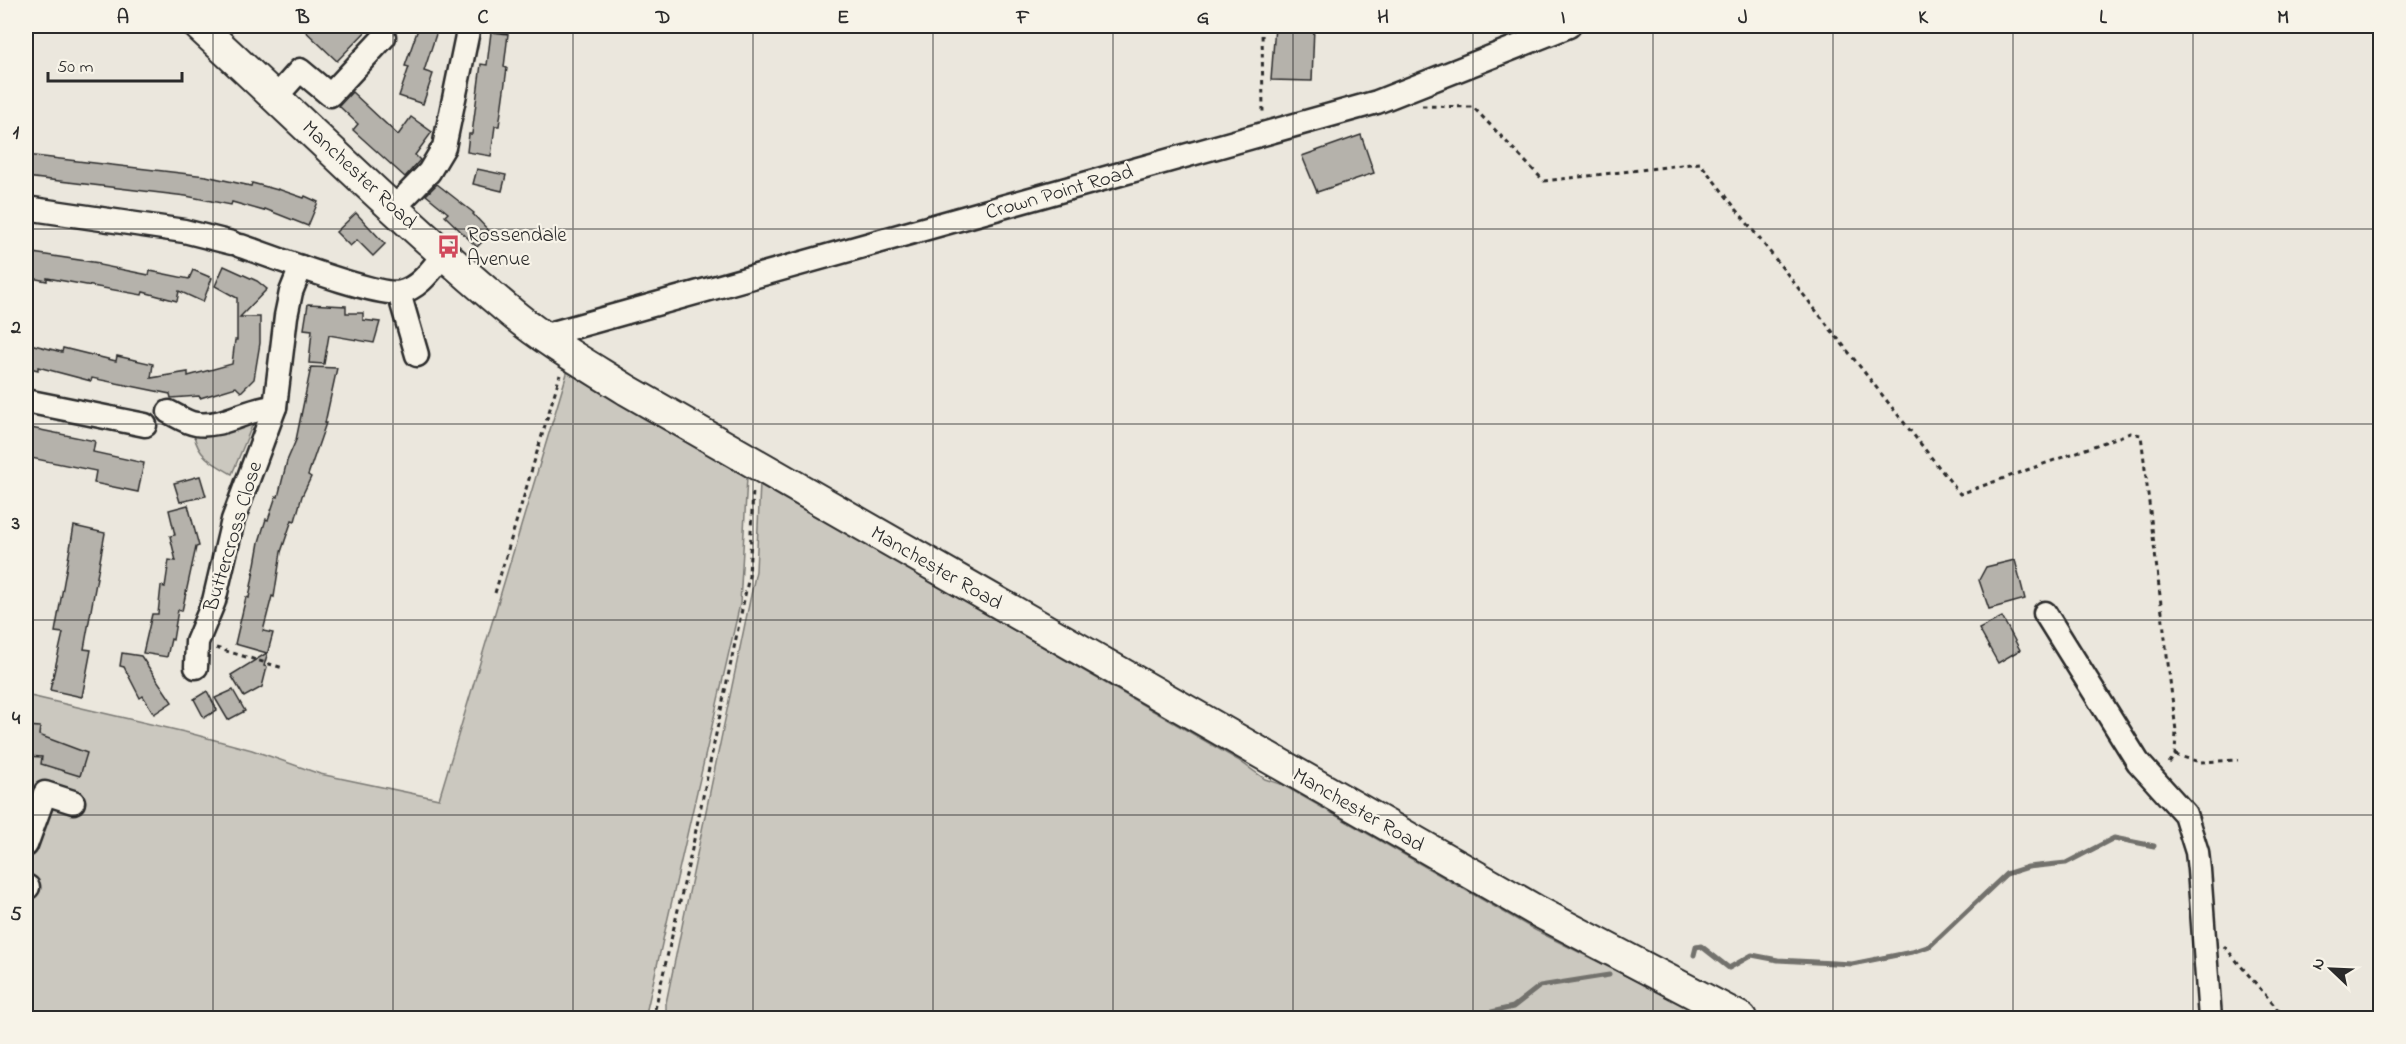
<svg xmlns="http://www.w3.org/2000/svg" width="2406" height="1044" font-family="'Indie Flower',sans-serif">
<rect width="100%" height="100%" fill="#ebe7dd"/>
<filter id="ink" filterUnits="userSpaceOnUse"><feTurbulence type="fractalNoise" baseFrequency=".0167" numOctaves="2"/><feDisplacementMap in="SourceGraphic" scale="12" xChannelSelector="R" yChannelSelector="G"/><feConvolveMatrix kernelMatrix="1 2 1 2 8 2 1 2 1" color-interpolation-filters="sRGB"/></filter>
<g filter="url(#ink)">
<!-- green -->
<g fill="#cbc8bf" stroke="#7b7a75" stroke-width="1.5">
<path d="M 568,370 L 747,477 L 740,604 L 645,1018 L 26,1018 L 26,695 L 189,733 L 252,750 L 320,774 L 439,799 Z"/>
<path d="M 254,421 L 232,474 C 214,464 198,457 194,435 L 218,435 Z"/>
<path d="M 760,483 L 1238,760 L 1265,779 L 1283,785 L 1535,930 L 1710,1018 L 666,1018 L 666,1003 L 756,571 Z"/>
</g>
<g fill="none" stroke-linecap="round" stroke-linejoin="round">
<!-- stream -->
<g stroke="#72716c" stroke-width="5">
<path d="M 1694,955 L 1696,947 L 1701,946 L 1729,968 L 1752,955 L 1778,960 L 1852,964 L 1912,952 L 1930,946 L 2006,874 L 2028,867 L 2066,863 L 2114,838 L 2154,846"/>
<path d="M 1466,1018 L 1513,1007 L 1540,986 L 1609,975"/>
</g>
</g>
<!-- building -->
<g fill="#b5b2ab" stroke="#2b2b2b" stroke-width="1.5">
<path d="M 300,26 L 371,26 L 337,61 Z"/>
<path d="M 419,26 L 438,28 L 424,71 L 433,74 L 423,104 L 399,96 L 409,67 L 405,66 Z"/>
<path d="M 1275,26 L 1314,26 L 1312,81 L 1271,80 Z"/>
<path d="M 491,32 L 508,34 L 504,67 L 507,68 L 499,126 L 495,126 L 491,156 L 467,152 L 469,134 L 472,134 L 481,64 L 487,65 Z"/>
<path d="M 352,92 L 398,135 L 411,117 L 432,132 L 415,155 L 420,160 L 405,177 L 353,130 L 358,124 L 339,106 Z"/>
<path d="M 1361,135 L 1374,173 L 1317,192 L 1302,156 Z"/>
<path d="M 26,155 L 206,176 L 251,186 L 252,183 L 278,190 L 278,189 L 304,198 L 305,196 L 318,202 L 308,226 L 265,209 L 264,211 L 232,202 L 231,205 L 186,196 L 26,177 Z"/>
<path d="M 477,169 L 506,175 L 502,191 L 473,184 Z"/>
<path d="M 437,184 L 474,213 L 473,214 L 491,233 L 477,247 L 445,216 L 448,213 L 426,195 Z"/>
<path d="M 356,213 L 385,244 L 373,256 L 357,240 L 350,246 L 336,232 Z"/>
<path d="M 26,252 L 99,263 L 99,265 L 149,275 L 150,271 L 189,279 L 193,270 L 212,278 L 203,302 L 179,291 L 177,301 L 143,292 L 142,295 L 47,278 L 47,281 L 26,277 Z"/>
<path d="M 224,266 L 257,281 L 267,289 L 240,317 L 260,317 L 260,343 L 254,379 L 241,392 L 236,387 L 200,398 L 199,396 L 171,398 L 170,394 L 92,378 L 91,381 L 38,367 L 38,370 L 26,367 L 26,343 L 62,352 L 63,348 L 116,361 L 117,356 L 153,364 L 151,378 L 188,372 L 188,376 L 232,364 L 235,340 L 237,340 L 237,298 L 215,286 Z"/>
<path d="M 308,304 L 346,306 L 346,313 L 363,313 L 363,320 L 380,322 L 374,343 L 329,335 L 324,364 L 309,363 L 312,330 L 304,329 Z"/>
<path d="M 311,367 L 337,368 L 325,423 L 326,423 L 308,475 L 311,477 L 302,496 L 295,521 L 292,520 L 281,552 L 274,597 L 272,596 L 263,631 L 273,633 L 264,666 L 267,667 L 262,687 L 244,697 L 231,675 L 267,653 L 235,644 L 246,597 L 249,598 L 259,542 L 266,519 L 268,520 L 276,496 L 278,497 L 287,461 L 296,440 Z"/>
<path d="M 26,427 L 95,441 L 93,452 L 144,463 L 138,492 L 94,483 L 96,471 L 26,457 Z"/>
<path d="M 200,476 L 206,496 L 180,502 L 174,483 Z"/>
<path d="M 188,505 L 199,546 L 196,547 L 182,611 L 178,610 L 173,640 L 171,639 L 167,657 L 143,653 L 152,614 L 158,614 L 161,586 L 165,587 L 169,560 L 176,561 L 170,536 L 175,535 L 169,510 Z"/>
<path d="M 74,526 L 105,533 L 84,649 L 91,650 L 82,697 L 50,690 L 63,633 L 55,632 Z"/>
<path d="M 2015,560 L 2025,599 L 1989,609 L 1979,580 L 1986,567 Z"/>
<path d="M 2002,617 L 2020,650 L 1998,663 L 1979,629 Z"/>
<path d="M 122,653 L 141,656 L 172,702 L 154,714 L 143,696 L 140,698 L 124,667 L 120,666 Z"/>
<path d="M 233,690 L 245,711 L 228,720 L 215,698 Z"/>
<path d="M 207,691 L 217,710 L 204,718 L 194,699 Z"/>
<path d="M 26,726 L 40,727 L 39,735 L 87,753 L 80,776 L 41,764 L 42,757 L 26,756 Z"/>
</g>
<g fill="none" stroke-linecap="round" stroke-linejoin="round">
<defs>
<g id="minor">
<path d="M 276,97 L 300,70 L 330,95 L 384,37"/>
<path d="M 26,208 L 184,231 L 232,243"/>
<path d="M 394,208 L 429,172 L 444,147 L 469,26"/>
<path d="M 241,246 C 268,255 379,298 401,292 C 421,287 432,268 445,253"/>
<path d="M 399,293 L 417,355"/>
<path d="M 542,336 L 1377,102 L 1569,26"/>
<path d="M 26,401 L 145,425"/>
<path d="M 169,412 C 177,416 187,423 196,424 C 223,428 248,408 275,407"/>
<path d="M 2045,613 L 2138,762 L 2185,814 L 2197,852 L 2199,870 L 2210,1018"/>
<path d="M 196,667 L 197,642 L 214,601 L 233,520 L 275,407 L 286,316 L 291,292 L 301,267"/>
<path d="M 26,845 L 45,793 L 73,802"/>
<path d="M 26,886 L 28,887"/>
</g>
<path id="major" d="M 199,26 C 303,122 404,223 513,314 C 548,343 589,366 627,390 L 1535,910 L 1741,1018"/>
</defs>
<!-- minor casing -->
<use href="#minor" stroke="#2b2b2b" stroke-width="27"/>
<!-- major casing -->
<use href="#major" stroke="#2b2b2b" stroke-width="34"/>
<!-- path -->
<g stroke="#2b2b2b" stroke-width="3" stroke-dasharray="4.5 4.5" stroke-linecap="butt">
<path d="M 1262,26 L 1263,114"/>
<path d="M 1422,106 L 1473,107 L 1544,181 L 1700,163 L 1960,494 L 2130,433 L 2141,435 L 2176,731 L 2175,755 L 2167,766"/>
<path d="M 495,593 L 560,375"/>
<path d="M 216,648 L 283,668"/>
<path d="M 2175,755 L 2200,762 L 2238,760"/>
<path d="M 2224,946 L 2285,1018"/>
<path d="M 653,1018 L 692,849 L 749,576 L 753,489"/>
</g>
<!-- minor -->
<use href="#minor" stroke="#f7f3e8" stroke-width="22"/>
<!-- major -->
<use href="#major" stroke="#f7f3e8" stroke-width="30"/>
</g>
</g>
<!-- grid -->
<path fill="none" stroke="#2b2b2b" stroke-width="1.5" stroke-opacity="0.55" d="M 213,26 L 213,1018M 393,26 L 393,1018M 573,26 L 573,1018M 753,26 L 753,1018M 933,26 L 933,1018M 1113,26 L 1113,1018M 1293,26 L 1293,1018M 1473,26 L 1473,1018M 1653,26 L 1653,1018M 1833,26 L 1833,1018M 2013,26 L 2013,1018M 2193,26 L 2193,1018M 26,229 L 2380,229M 26,424 L 2380,424M 26,620 L 2380,620M 26,815 L 2380,815"/>
<!-- icons -->
<defs>
<symbol id="bus-bare" viewBox="-9 -9 18 18"><path d="M-5-6H5V4H4V6H2V4H-2V6H-4V4H-5ZM-3.5-4V0h7V-4ZM-3.5 1.2v1.5H-2V1.2ZM2 1.2v1.5H3.5V1.2Z" fill="#d1495b" stroke="#f7f3e8" stroke-width="2.5" paint-order="stroke"/></symbol>
</defs>
<g fill-rule="evenodd">
<use href="#bus-bare" x="432" y="230" width="33" height="33"/>
</g>
<g text-anchor="middle" stroke-width="4.5" stroke-linejoin="round" paint-order="stroke">
<!-- street labels -->
<g font-size="21" fill="#2b2b2b" stroke="#f7f3e8">
<text transform="translate(360 174) rotate(43)" y="7">Manchester Road</text>
<text transform="translate(1059 191) rotate(-16)" y="7">Crown Point Road</text>
<text transform="translate(232 536) rotate(-73)" y="7">Buttercross Close</text>
<text transform="translate(937 567) rotate(30)" y="7">Manchester Road</text>
<text transform="translate(1359 809) rotate(30)" y="7">Manchester Road</text>
</g>
<!-- poi labels -->
<g font-size="21" fill="#2b2b2b" stroke="#f7f3e8" text-anchor="start">
<text x="467" y="241">Rossendale<tspan x="467" dy="24">Avenue</tspan></text>
</g>
</g>
<!-- margin -->
<rect width="2406" height="1044" fill="none" stroke="#f7f3e8" stroke-width="66"/>
<!-- north arrow -->
<g transform="translate(2331 969) rotate(293)" stroke="#f7f3e8" stroke-width="4.5" paint-order="stroke">
<path d="M0-4.5L10 22L0 15L-10 22Z" fill="#2b2b2b"/>
<text y="-9" font-size="16" font-weight="bold" text-anchor="middle" fill="#2b2b2b">N</text>
</g>
<!-- scale -->
<path d="M48 72v9h134v-9" fill="none" stroke="#2b2b2b" stroke-width="3"/>
<text x="57" y="72" font-size="18" fill="#2b2b2b" stroke="#f7f3e8" stroke-width="4.5" paint-order="stroke">50 m</text>
<rect x="33" y="33" width="2340" height="978" fill="none" stroke="#2b2b2b" stroke-width="2"/>
<g font-size="20" text-anchor="middle" font-weight="bold" fill="#2b2b2b">
<text x="123" y="23">A</text>
<text x="303" y="23">B</text>
<text x="483" y="23">C</text>
<text x="663" y="23">D</text>
<text x="843" y="23">E</text>
<text x="1023" y="23">F</text>
<text x="1203" y="23">G</text>
<text x="1383" y="23">H</text>
<text x="1563" y="23">I</text>
<text x="1743" y="23">J</text>
<text x="1923" y="23">K</text>
<text x="2103" y="23">L</text>
<text x="2283" y="23">M</text>
<text x="16" y="138">1</text>
<text x="16" y="333">2</text>
<text x="16" y="529">3</text>
<text x="16" y="724">4</text>
<text x="16" y="920">5</text>
</g>
</svg>
